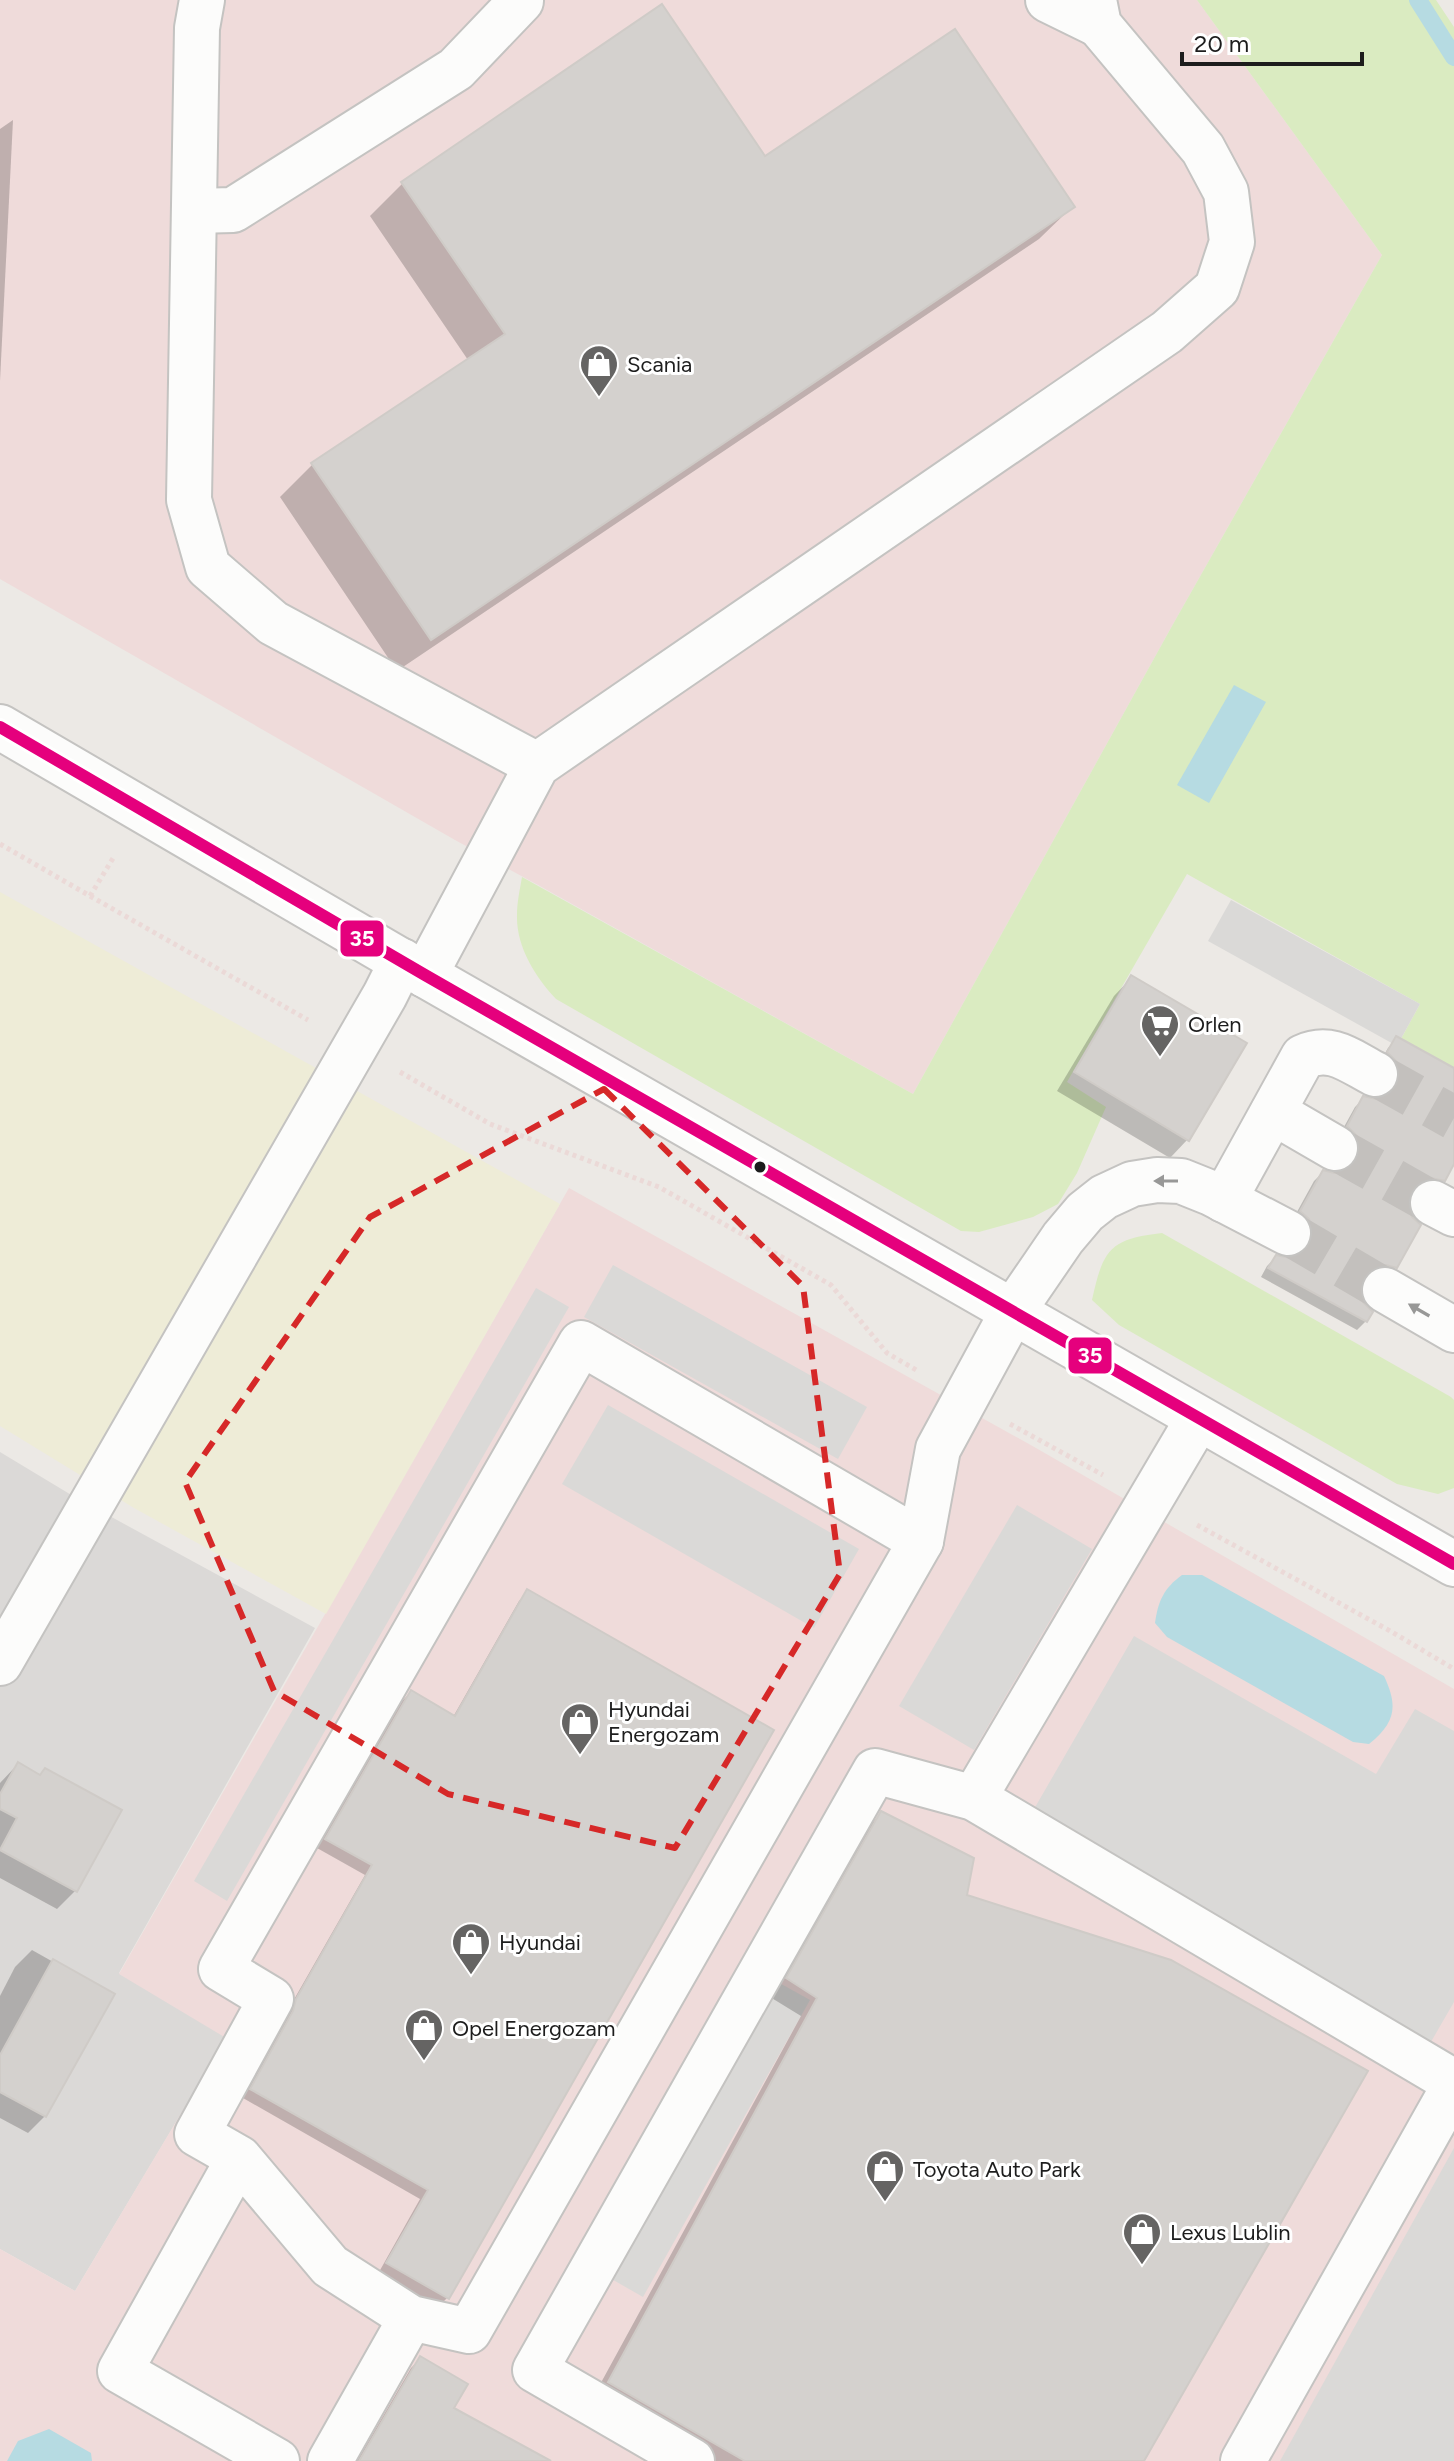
<svg xmlns="http://www.w3.org/2000/svg" width="1454" height="2461" font-family="Figtree,sans-serif">
<rect width="100%" height="100%" fill="#ece9e5"/>
<!-- residential -->
<path fill="#dbd9d7" d="M 0,1452 L 73,1496 L 315,1628 L 119,1973 L 227,2037 L 75,2291 L 0,2249 Z"/>
<!-- commercial -->
<g fill="#efdbda">
<path d="M 0,0 L 1197,0 L 1382,255 L 1172,626 L 913,1094 L 538,885 L 455,840 L 0,579 Z"/>
<path d="M 569,1188 L 1036,1448 L 1454,1689 L 1454,2461 L 0,2461 L 0,2249 L 75,2291 L 226,2038 L 119,1974 Z"/>
</g>
<!-- farmland -->
<path fill="#eeecd7" d="M 0,892 L 560,1204 L 326,1614 L 134,1508 L 0,1426 Z"/>
<!-- grass -->
<g fill="#daebc1">
<path d="M 1197,0 L 1436,0 L 1454,27 L 1454,1078 L 1397,1046 L 1420,1004 L 1187,874 L 1067,1082 L 1106,1107 L 1077,1173 L 1058,1204 L 1033,1217 L 979,1232 L 961,1231 L 556,999 C 535,977 516,946 517,915 C 517,902 520,889 522,877 L 913,1094 L 1172,626 L 1382,255 Z"/>
<path d="M 1162,1233 L 1451,1397 L 1454,1400 L 1454,1488 L 1438,1494 L 1397,1484 L 1119,1325 L 1092,1300 C 1103,1250 1109,1239 1162,1233 Z"/>
</g>
<!-- parking -->
<g fill="#dad9d7">
<path d="M 1231,900 L 1420,1004 L 1397,1046 L 1208,941 Z"/>
<path d="M 613,1265 L 867,1407 L 838,1459 L 584,1317 Z"/>
<path d="M 536,1288 L 569,1307 L 227,1901 L 194,1881 Z"/>
<path d="M 608,1405 L 859,1549 L 814,1628 L 562,1484 Z"/>
<path d="M 1017,1505 L 1092,1549 L 974,1750 L 899,1706 Z"/>
<path d="M 1134,1636 L 1376,1774 L 1415,1709 L 1454,1731 L 1454,2002 L 1428,2047 L 1030,1816 Z"/>
<path d="M 774,1980 L 810,2000 L 643,2297 L 608,2277 Z"/>
<path d="M 1454,2148 L 1454,2461 L 1280,2461 Z"/>
</g>
<!-- water -->
<g fill="#b6dbe2">
<path d="M 1234,685 L 1266,702 L 1209,803 L 1177,785 Z"/>
<path d="M 1182,1575 L 1202,1575 L 1384,1676 C 1398,1706 1396,1722 1369,1744 L 1353,1742 L 1167,1637 L 1155,1623 C 1158,1601 1164,1588 1182,1575 Z"/>
<path d="M 49,2429 L 91,2453 L 92,2461 L 7,2461 L 18,2441 Z"/>
</g>
<!-- shadow -->
<g fill="#0003">
<path d="M 13,120 L 0,381 L 0,129 Z"/>
<path d="M 765,159 L 1072,207 L 1039,239 L 397,671 L 280,497 L 312,465 L 468,360 L 370,216 L 403,183 Z"/>
<path d="M 1132,977 L 1188,1139 L 1170,1158 L 1057,1091 L 1114,996 Z"/>
<path d="M 1397,1039 L 1454,1070 L 1454,1160 L 1443,1180 L 1434,1189 L 1421,1186 L 1409,1190 L 1395,1267 L 1386,1276 L 1376,1273 L 1362,1276 L 1358,1289 L 1366,1321 L 1357,1330 L 1261,1277 L 1267,1266 L 1276,1257 L 1290,1260 L 1302,1256 L 1305,1241 L 1292,1221 L 1314,1181 L 1323,1172 L 1334,1175 L 1349,1171 L 1352,1159 L 1339,1136 L 1355,1107 L 1364,1098 L 1376,1101 L 1389,1096 L 1392,1083 L 1380,1062 L 1388,1048 Z"/>
<path d="M 528,1592 L 447,2298 L 438,2307 L 379,2272 L 420,2199 L 243,2098 L 285,2022 L 288,2010 L 365,1875 L 317,1848 L 402,1701 L 411,1692 L 453,1717 L 519,1601 Z"/>
<path d="M 18,1764 L 39,1777 L 119,1811 L 75,1891 L 57,1909 L 0,1878 L 0,1783 Z"/>
<path d="M 882,1813 L 965,1897 L 1141,2461 L 696,2461 L 591,2401 L 801,2016 L 770,1997 L 864,1831 Z"/>
<path d="M 32,1950 L 112,1995 L 45,2116 L 28,2133 L 0,2118 L 0,1996 L 15,1967 Z"/>
<path d="M 420,2359 L 451,2409 L 510,2461 L 357,2461 L 411,2368 Z"/>
</g>
<g fill="none" stroke-linecap="round" stroke-linejoin="round">
<!-- stream -->
<path stroke="#b6dbe2" stroke-width="18" d="M 1418,0 L 1454,57"/>
</g>
<!-- building -->
<g fill="#d4d1ce" stroke="#cfcbc7" stroke-width="2">
<path d="M 662,4 L 765,156 L 955,29 L 1075,207 L 431,640 L 311,463 L 505,334 L 401,182 Z"/>
<path d="M 1131,975 L 1247,1043 L 1189,1141 L 1074,1072 Z"/>
<path d="M 1396,1036 L 1454,1068 L 1454,1164 L 1445,1181 L 1431,1178 L 1419,1182 L 1411,1191 L 1408,1205 L 1412,1217 L 1421,1225 L 1397,1268 L 1386,1265 L 1373,1268 L 1363,1278 L 1360,1289 L 1363,1302 L 1373,1312 L 1367,1322 L 1268,1268 L 1276,1255 L 1290,1258 L 1302,1254 L 1310,1245 L 1313,1231 L 1309,1219 L 1300,1211 L 1323,1170 L 1334,1173 L 1347,1170 L 1357,1160 L 1360,1149 L 1357,1136 L 1347,1126 L 1363,1096 L 1376,1099 L 1387,1096 L 1397,1085 L 1400,1073 L 1397,1062 L 1387,1052 Z"/>
<path d="M 527,1589 L 774,1730 L 449,2299 L 386,2263 L 428,2190 L 250,2089 L 293,2011 L 296,1999 L 372,1865 L 325,1839 L 411,1690 L 455,1716 Z"/>
<path d="M 18,1762 L 40,1775 L 45,1768 L 122,1810 L 77,1892 L 0,1850 L 17,1818 L 0,1809 L 0,1794 Z"/>
<path d="M 881,1811 L 974,1858 L 967,1895 L 1171,1960 L 1368,2071 L 1144,2461 L 745,2461 L 608,2382 L 817,1998 L 786,1978 Z"/>
<path d="M 53,1959 L 115,1994 L 46,2117 L 0,2092 L 0,2055 Z"/>
<path d="M 420,2356 L 468,2384 L 454,2408 L 551,2461 L 359,2461 Z"/>
</g>
<g fill="none" stroke-linecap="round" stroke-linejoin="round">
<!-- minor-tunnel -->
<g stroke="#c3c0bd" stroke-width="44" stroke-dasharray="44 22" stroke-linecap="butt">
<path d="M 1375,1074 L 1454,1118"/>
<path d="M 1335,1148 L 1433,1203"/>
<path d="M 1288,1233 L 1385,1290"/>
</g>
<defs>
<g id="minor">
<path d="M 202,0 L 197,28 L 189,500 L 208,567 L 273,623 L 537,765"/>
<path d="M 1048,0 L 1099,25 L 1086,9"/>
<path d="M 194,211 L 233,210 L 456,69 L 521,1"/>
<path d="M 0,727 L 425,975 L 1454,1564"/>
<path d="M 425,975 L 537,765 L 1167,332 L 1217,288 L 1232,242 L 1226,192 L 1203,149 L 1099,25 L 1094,0"/>
<path d="M 1273,1112 L 1335,1148"/>
<path d="M 1224,1200 L 1303,1057 C 1331,1044 1350,1061 1375,1074"/>
<path d="M 1433,1203 L 1454,1214"/>
<path d="M 1385,1290 L 1454,1330"/>
<path d="M 921,1541 L 938,1449 L 1013,1311 L 1063,1238 L 1085,1212 L 1104,1197 L 1132,1184 L 1157,1180 L 1181,1181 L 1211,1193 L 1288,1233"/>
<path d="M 0,1663 L 385,995 L 402,961"/>
<path d="M 974,1798 L 1198,1419"/>
<path d="M 239,2158 L 330,2266 L 411,2318 L 469,2331 L 921,1541 L 581,1343 L 221,1969 L 271,1999 L 197,2134 L 239,2158 L 120,2371 L 277,2461"/>
<path d="M 330,2461 L 411,2318"/>
<path d="M 692,2461 L 535,2370 L 875,1771 L 974,1798 L 1454,2082"/>
<path d="M 1243,2461 L 1454,2086"/>
</g>
</defs>
<!-- minor casing -->
<use href="#minor" stroke="#c4c3c1" stroke-width="48"/>
<!-- path -->
<g stroke="#ebd9d7" stroke-width="5" stroke-dasharray="4 4" stroke-linecap="butt">
<path d="M 0,844 L 90,896 L 115,855"/>
<path d="M 90,896 L 308,1020"/>
<path d="M 400,1072 L 490,1124 L 659,1187 L 831,1285 L 887,1353 L 918,1371"/>
<path d="M 1010,1424 L 1103,1475"/>
<path d="M 1197,1525 L 1392,1632 L 1454,1669"/>
</g>
<!-- minor -->
<use href="#minor" stroke="#fcfcfb" stroke-width="44"/>
<defs>
<path id="bus-1" d="M 0,727 L 425,975 L 1454,1564"/>
</defs>
<!-- bus-1 casing -->
<use href="#bus-1" stroke="#fff" stroke-width="18"/>
<!-- bus-1 -->
<use href="#bus-1" stroke="#e5007d" stroke-width="12"/>
</g>
<!-- one-way arrows -->
<defs><path id="oneway-solid" d="M-6-.8H1V-3.2L6.5 0L1 3.2V.8H-6Z" transform="scale(2)"/></defs>
<g fill="#989897">
<use href="#oneway-solid" transform="translate(1166 1181) rotate(-180)"/>
<use href="#oneway-solid" transform="translate(1419 1310) rotate(-150)"/>
</g>
<!-- marked area -->
<path fill="none" stroke="#d62828" stroke-width="6" stroke-dasharray="16 10" stroke-linejoin="round" d="M 604,1089 L 803,1286 L 840,1574 L 675,1848 L 448,1794 L 274,1691 L 185,1482 L 370,1217 Z"/>
<!-- icons -->
<defs>
<symbol id="shop-pin" viewBox="-11 -11 22 30"><path d="M0 17L-7.5 6A9.5 9.5 0 1 1 7.5 6Z" fill="#656463" stroke="#fff"/><path d="M-5-2.5h2.3a2.7 3.5 0 0 1 5.4 0H5L5.5 6h-11ZM-1.5-2.5h3a1.5 2.3 0 0 0-3 0Z" fill="#fff"/></symbol>
<symbol id="supermarket-pin" viewBox="-11 -11 22 30"><path d="M0 17L-7.5 6A9.5 9.5 0 1 1 7.5 6Z" fill="#656463" stroke="#fff"/><path d="M-6-5.5h2.5l.6 2H6L4.5 2H-2.5L-4.4-4H-6ZM-1.5 3.2a1.3 1.3 0 1 0 .1 0ZM3 3.2a1.3 1.3 0 1 0 .1 0Z" fill="#fff"/></symbol>
</defs>
<g fill-rule="evenodd">
<use href="#shop-pin" x="577" y="342" width="44" height="60"/>
<use href="#supermarket-pin" x="1138" y="1002" width="44" height="60"/>
<use href="#shop-pin" x="558" y="1700" width="44" height="60"/>
<use href="#shop-pin" x="449" y="1920" width="44" height="60"/>
<use href="#shop-pin" x="402" y="2006" width="44" height="60"/>
<use href="#shop-pin" x="863" y="2147" width="44" height="60"/>
<use href="#shop-pin" x="1120" y="2210" width="44" height="60"/>
</g>
<!-- markers -->
<circle fill="#1d1d1d" stroke="#fff" stroke-width="3" cx="760" cy="1167" r="7"/>
<g text-anchor="middle" stroke-width="6" stroke-linejoin="round" paint-order="stroke">
<!-- poi labels -->
<g font-size="22" fill="#1d1d1d" stroke="#fff" text-anchor="start">
<text x="627" y="372">Scania</text>
<text x="1188" y="1032">Orlen</text>
<text x="608" y="1717">Hyundai<tspan x="608" dy="25">Energozam</tspan></text>
<text x="499" y="1950">Hyundai</text>
<text x="452" y="2036">Opel Energozam</text>
<text x="913" y="2177">Toyota Auto Park</text>
<text x="1170" y="2240">Lexus Lublin</text>
</g>
</g>
<g stroke="#fff" stroke-width="3">
<rect x="339" y="919" width="46" height="39" rx="8" fill="#e5007d"/>
<rect x="1067" y="1336" width="46" height="39" rx="8" fill="#e5007d"/>
</g>
<g font-size="22" text-anchor="middle" font-weight="bold" fill="#fff">
<text x="362" y="946">35</text>
<text x="1090" y="1363">35</text>
</g>
<!-- scale -->
<path d="M1182 52v12h180v-12" fill="none" stroke="#1d1d1d" stroke-width="4"/>
<text x="1194" y="52" font-size="24" fill="#1d1d1d" stroke="#ffffff" stroke-width="6" paint-order="stroke">20 m</text>
</svg>
